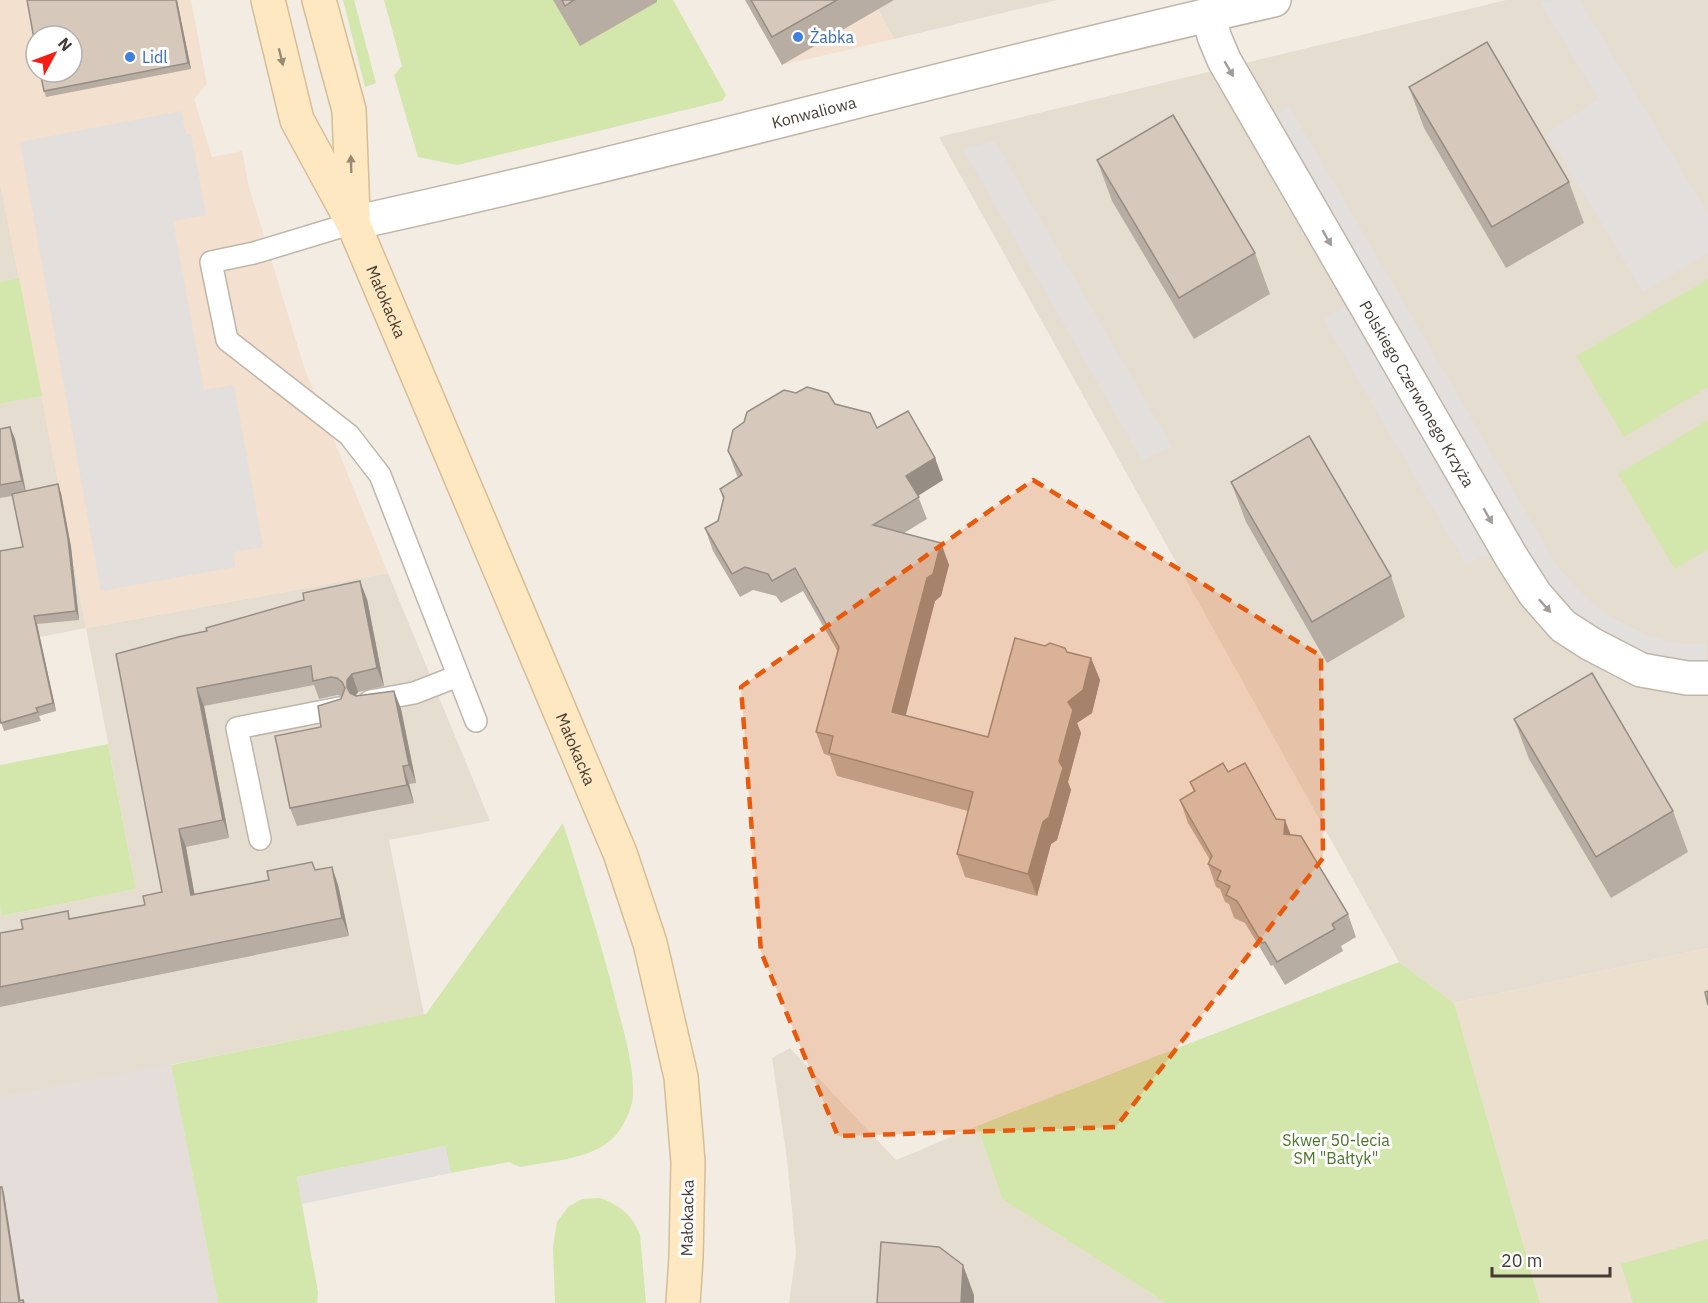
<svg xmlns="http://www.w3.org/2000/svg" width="1708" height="1303" font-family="'IBM Plex Sans',sans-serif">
<rect width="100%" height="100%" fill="#f2ece3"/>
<!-- residential -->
<g fill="#e6ddd1">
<path d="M 873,0 L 1057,0 L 894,39 Z"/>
<path d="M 1506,0 L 1708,0 L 1708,948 L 1454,1003 L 1399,962 L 939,137 Z"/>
<path d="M 0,182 L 19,278 L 0,282 Z"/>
<path d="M 42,396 L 86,628 L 388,573 L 490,821 L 389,840 L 424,1015 L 0,1098 L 0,905 L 3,916 L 136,889 L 86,628 L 0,645 L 0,404 Z"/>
<path d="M 790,1048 L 896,1160 L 977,1126 L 1002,1199 L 1166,1303 L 789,1303 L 796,1252 L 787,1159 L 772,1058 Z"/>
</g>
<!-- commercial -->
<g fill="#f4e0ce" fill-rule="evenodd">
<path d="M 0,0 L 191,0 L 207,84 L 194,99 L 212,157 L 242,151 L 249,187 L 304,367 L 388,573 L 86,628 L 0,182 ZM 36,36 L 72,36 L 72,72 L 36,72 Z"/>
<path d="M 746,0 L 873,0 L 894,39 L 782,65 Z"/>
</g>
<!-- industrial -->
<path fill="#e4ddd9" d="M 171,1064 L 218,1303 L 0,1303 L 0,1098 Z"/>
<!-- education -->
<path fill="#ebdfcd" d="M 1708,948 L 1708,1303 L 1540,1303 L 1454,1003 Z"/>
<!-- green -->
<g fill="#d3e6ac">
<path d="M 343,0 L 354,0 L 376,83 L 365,87 Z"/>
<path d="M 384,0 L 673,0 L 726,95 L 722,101 L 457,165 L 418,157 L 394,75 L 402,66 Z"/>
<path d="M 19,278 L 42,396 L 0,404 L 0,282 Z"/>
<path d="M 1708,279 L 1708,387 L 1624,437 L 1576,356 Z"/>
<path d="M 1708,420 L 1708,549 L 1675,569 L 1618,474 Z"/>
<path d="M 108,744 L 136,889 L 2,916 L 0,905 L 0,765 Z"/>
<path d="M 563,823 C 582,883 601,942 616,1002 C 624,1032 634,1065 633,1096 C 632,1109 623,1128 614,1137 C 592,1160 549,1161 520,1167 L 509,1162 L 451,1173 L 445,1146 L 297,1177 L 318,1292 L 317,1303 L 218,1303 L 171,1065 L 426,1014 Z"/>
<path d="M 1399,962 L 1454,1003 L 1540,1303 L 1166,1303 L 1002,1199 L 977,1126 Z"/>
<path d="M 600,1198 C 620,1205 632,1215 640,1235 L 646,1303 L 555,1303 L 553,1247 L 557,1222 L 568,1207 L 582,1199 Z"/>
<path d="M 1708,1239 L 1708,1303 L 1633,1303 L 1621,1264 Z"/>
</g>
<!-- parking -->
<g fill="#e2dfdc">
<path d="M 1580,0 L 1708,214 L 1708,253 L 1643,292 L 1547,133 L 1599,99 L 1539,1 Z"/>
<path d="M 1289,106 L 1558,567 L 1582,594 L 1607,615 L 1649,636 L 1682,644 L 1706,644 L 1706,668 L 1624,651 L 1551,598 L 1269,119 Z"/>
<path d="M 181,111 L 186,134 L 191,134 L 206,215 L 173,221 L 204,390 L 234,385 L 263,547 L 234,552 L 235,567 L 101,591 L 20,142 Z"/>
<path d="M 995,141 L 1172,447 L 1142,460 L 963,149 Z"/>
<path d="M 1351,303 L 1501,559 L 1482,556 L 1466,565 L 1323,319 Z"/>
<path d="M 445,1146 L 451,1173 L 302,1204 L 297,1177 Z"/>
</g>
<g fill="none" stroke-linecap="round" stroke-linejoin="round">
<defs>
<g id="lane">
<path d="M 353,223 L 254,253 L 211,262 L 227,340 L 349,435 L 380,475 L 476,721"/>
<path d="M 370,701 L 414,693 L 458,676"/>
<path d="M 260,839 L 237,728 L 339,708"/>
</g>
<g id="street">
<path id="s1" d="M 1209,14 L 1214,36 L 1224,60 L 1512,558 L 1535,594 L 1563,626 L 1591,644 L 1641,670 L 1687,678 L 1708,678"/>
<path id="s2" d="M 353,223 C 662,156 966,69 1274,0"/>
</g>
<g id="secondary">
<path id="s3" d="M 268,0 L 297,120 L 353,223 L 620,853 L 650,943 L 681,1077 L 688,1162 L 686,1258 L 683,1303"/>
<path d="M 319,0 L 349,110 L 353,215"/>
</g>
</defs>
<!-- lane casing -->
<use href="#lane" stroke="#c0b5a9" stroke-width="24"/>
<!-- street casing -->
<use href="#street" stroke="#c0b5a9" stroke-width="36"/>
<!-- secondary casing -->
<use href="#secondary" stroke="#d5bd95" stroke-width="36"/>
<!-- lane -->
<use href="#lane" stroke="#fff" stroke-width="21"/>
<!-- street -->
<use href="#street" stroke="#fff" stroke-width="33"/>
<!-- secondary -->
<use href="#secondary" stroke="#fee8c1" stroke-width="33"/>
</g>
<!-- wall -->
<g fill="#b8ada2">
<path d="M 177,0 L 191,69 L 46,97 L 44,91 Z"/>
<path d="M 553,0 L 657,0 L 657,2 L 580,46 Z"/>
<path d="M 745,0 L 894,0 L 782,65 Z"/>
<path d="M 1409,87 L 1569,182 L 1584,223 L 1506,268 L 1424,128 Z"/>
<path d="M 1097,160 L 1255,253 L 1270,294 L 1194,339 L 1112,201 Z"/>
<path d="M 835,404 L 877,428 L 935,458 L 943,480 L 918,496 L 927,519 L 904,533 L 941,543 L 949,565 L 941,596 L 935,601 L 905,715 L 988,737 L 1045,646 L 1091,658 L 1100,680 L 1092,713 L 1077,723 L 1081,733 L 1068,782 L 1071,790 L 1057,840 L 1051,844 L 1037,896 L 965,877 L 957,854 L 968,811 L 837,776 L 830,756 L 824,754 L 816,732 L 838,652 L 803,591 L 781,603 L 776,596 L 753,590 L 740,597 L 713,551 L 705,528 L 718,521 L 723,499 L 720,489 L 738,478 L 736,473 L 728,451 Z"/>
<path d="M 10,427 L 15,439 L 26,491 L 61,493 L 71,547 L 79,620 L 37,624 L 56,711 L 39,716 L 41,721 L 4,731 L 0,719 L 23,547 L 12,496 L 0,498 L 0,429 Z"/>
<path d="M 1231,482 L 1391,576 L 1405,617 L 1327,663 L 1246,522 Z"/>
<path d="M 367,599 L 384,686 L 358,692 L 355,696 L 394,691 L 401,709 L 416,783 L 409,784 L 414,803 L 297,826 L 290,808 L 321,727 L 341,699 L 342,696 L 337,695 L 319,699 L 314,685 L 204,706 L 229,838 L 186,847 L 194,895 L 269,880 L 312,862 L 315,870 L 332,867 L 338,885 L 349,936 L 0,1007 L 0,933 L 145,905 L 162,892 L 116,654 Z"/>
<path d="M 1514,719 L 1673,811 L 1688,852 L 1611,898 L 1529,759 Z"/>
<path d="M 1228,772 L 1276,819 L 1291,835 L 1348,914 L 1356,937 L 1341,946 L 1343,951 L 1285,985 L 1273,965 L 1271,966 L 1245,923 L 1234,918 L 1229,904 L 1225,902 L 1220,889 L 1216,887 L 1208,864 L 1210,860 L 1188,823 L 1180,800 L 1194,792 L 1190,782 Z"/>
</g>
<!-- shaded-wall -->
<g fill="#968d84">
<path d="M 176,0 L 177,0 L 191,69 L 188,63 Z"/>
<path d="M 10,427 L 15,439 L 26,493 L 22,481 Z"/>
<path d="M 935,458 L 943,480 L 914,498 L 906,476 Z"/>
<path d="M 58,484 L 61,493 L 71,547 L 79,620 L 76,611 Z"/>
<path d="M 941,543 L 949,565 L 941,596 L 935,601 L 901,734 L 892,712 L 927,578 Z"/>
<path d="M 360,581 L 367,599 L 384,686 L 377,668 Z"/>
<path d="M 34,616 L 37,624 L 56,711 L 53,703 Z"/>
<path d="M 1091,658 L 1100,680 L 1092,713 L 1077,723 L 1081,733 L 1068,782 L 1071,790 L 1057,840 L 1051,844 L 1037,896 L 1028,874 L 1059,761 L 1068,702 Z"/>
<path d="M 352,674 L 358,692 L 354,698 L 347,687 L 347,680 Z"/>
<path d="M 197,688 L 204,706 L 229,838 L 223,820 Z"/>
<path d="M 394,691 L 401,709 L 416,783 L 409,765 Z"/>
<path d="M 403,766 L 409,784 L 414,803 L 407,785 Z"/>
<path d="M 1285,820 L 1294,843 L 1284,834 Z"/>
<path d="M 179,829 L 186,847 L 198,913 L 191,895 Z"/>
<path d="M 332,867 L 338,885 L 349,936 L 342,918 Z"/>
<path d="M 2,1187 L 4,1193 L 21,1303 L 19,1301 Z"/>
<path d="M 963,1265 L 974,1295 L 974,1303 L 961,1303 Z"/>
</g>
<!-- building -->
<g fill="#d6c9bc" stroke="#968d84" stroke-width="1.5">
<path d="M 27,0 L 176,0 L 188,63 L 44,91 L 40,72 L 72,72 L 72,36 L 36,36 L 36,50 Z"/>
<path d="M 562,0 L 574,0 L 565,6 Z"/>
<path d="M 751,0 L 837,0 L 772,37 Z"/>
<path d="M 1487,42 L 1569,182 L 1492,227 L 1409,87 Z"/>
<path d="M 1173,115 L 1255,253 L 1179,298 L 1097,160 Z"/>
<path d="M 807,387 L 828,393 L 835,404 L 870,413 L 877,428 L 908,411 L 935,458 L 906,476 L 919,497 L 873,525 L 941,543 L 933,574 L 927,578 L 892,712 L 988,737 L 1015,638 L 1045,646 L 1050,643 L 1065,648 L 1067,652 L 1091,658 L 1083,690 L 1068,702 L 1073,710 L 1059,761 L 1063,768 L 1049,817 L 1043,822 L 1028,874 L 957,854 L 973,792 L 829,753 L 833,736 L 816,732 L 839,647 L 795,568 L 772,581 L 768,574 L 745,567 L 732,574 L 705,528 L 718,521 L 724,497 L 720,489 L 742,475 L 728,451 L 733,430 L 744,422 L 747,412 L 784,390 L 796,393 Z"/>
<path d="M 10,427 L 22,481 L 0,485 L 0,429 Z"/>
<path d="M 1309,436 L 1391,576 L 1312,622 L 1231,482 Z"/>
<path d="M 58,484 L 68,539 L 76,611 L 34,616 L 53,703 L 36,708 L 38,712 L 1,723 L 0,719 L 0,551 L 23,547 L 12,494 Z"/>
<path d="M 360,581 L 377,668 L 352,674 L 347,680 L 347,687 L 350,693 L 356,696 L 394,691 L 409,765 L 403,766 L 407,785 L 290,808 L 275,736 L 321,727 L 318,706 L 341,699 L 345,688 L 342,682 L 337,678 L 331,677 L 313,681 L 311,666 L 197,688 L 223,820 L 179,829 L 191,895 L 269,880 L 267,871 L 312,862 L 315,870 L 332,867 L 342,918 L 0,987 L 0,933 L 23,929 L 21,920 L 68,911 L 69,919 L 145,905 L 143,896 L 162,892 L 116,654 L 178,637 L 207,631 L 206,628 L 304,600 L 303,593 Z"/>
<path d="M 1592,673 L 1673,811 L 1596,857 L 1514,719 Z"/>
<path d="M 1223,763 L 1228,772 L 1245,763 L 1276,819 L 1285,820 L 1284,834 L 1301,836 L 1348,914 L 1332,924 L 1335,929 L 1277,962 L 1265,942 L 1262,943 L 1237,901 L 1226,895 L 1230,886 L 1217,880 L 1221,871 L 1208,864 L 1212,856 L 1180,800 L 1195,791 L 1190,782 Z"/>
<path d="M 1708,991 L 1708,1005 L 1705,992 Z"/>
<path d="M 0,1187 L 2,1187 L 19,1301 L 23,1300 L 24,1303 L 0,1303 Z"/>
<path d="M 881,1242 L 939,1247 L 963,1265 L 961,1303 L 877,1303 Z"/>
</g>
<!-- one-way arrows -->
<defs><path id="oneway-solid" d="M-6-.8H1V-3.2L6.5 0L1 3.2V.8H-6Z" transform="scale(1.5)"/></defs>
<g fill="#978973">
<use href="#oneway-solid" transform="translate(281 57) rotate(76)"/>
<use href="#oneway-solid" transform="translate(351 164) rotate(-92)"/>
</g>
<g fill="#a19d9a">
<use href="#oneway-solid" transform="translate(1229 69) rotate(60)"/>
<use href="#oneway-solid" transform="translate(1327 238) rotate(60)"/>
<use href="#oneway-solid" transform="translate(1488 516) rotate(60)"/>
<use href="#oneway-solid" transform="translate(1545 606) rotate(48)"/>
</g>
<!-- marked area -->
<path fill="#e8590c" fill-opacity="0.2" stroke="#e8590c" stroke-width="4.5" stroke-dasharray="12 8" stroke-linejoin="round" d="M 1033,480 L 1321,656 L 1323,858 L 1116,1127 L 838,1136 L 761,952 L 741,687 Z"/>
<!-- markers -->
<g fill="#3f7fe0" stroke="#fff" stroke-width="2">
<circle cx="798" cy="37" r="6"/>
<circle cx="130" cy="57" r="6"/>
</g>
<g text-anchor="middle" stroke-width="6" stroke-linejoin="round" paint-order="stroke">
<!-- shop labels -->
<g font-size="16" fill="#366cbe" stroke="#fff" text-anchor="start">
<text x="810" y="43">Żabka</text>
<text x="142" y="63">Lidl</text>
</g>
<!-- street labels -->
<g font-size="16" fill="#433b34" stroke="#fff">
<text dy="6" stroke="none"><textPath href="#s2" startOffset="474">Konwaliowa</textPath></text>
<text dy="6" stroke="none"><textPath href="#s3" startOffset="326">Małokacka</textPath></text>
<text dy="6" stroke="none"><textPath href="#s1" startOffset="434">Polskiego Czerwonego Krzyża</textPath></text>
<text dy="6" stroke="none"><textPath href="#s3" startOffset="812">Małokacka</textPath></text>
<text transform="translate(687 1218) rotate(-89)" y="6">Małokacka</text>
</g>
<!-- park labels -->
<g font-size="16" fill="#4d7428" stroke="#fff">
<text x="1336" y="1146">Skwer 50-lecia<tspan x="1336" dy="18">SM "Bałtyk"</tspan></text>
</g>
</g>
<!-- north arrow -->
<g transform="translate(54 54) rotate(49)"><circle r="28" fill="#ffffff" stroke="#b4b1ae" stroke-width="1.5"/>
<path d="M0-4.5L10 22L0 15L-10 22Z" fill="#f91c13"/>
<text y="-9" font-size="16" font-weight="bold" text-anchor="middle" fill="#433b34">N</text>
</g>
<!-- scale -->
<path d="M1492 1267v9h118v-9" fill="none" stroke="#433b34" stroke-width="3"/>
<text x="1501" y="1267" font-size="18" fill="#433b34" stroke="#ffffff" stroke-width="4.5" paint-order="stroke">20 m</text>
</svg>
